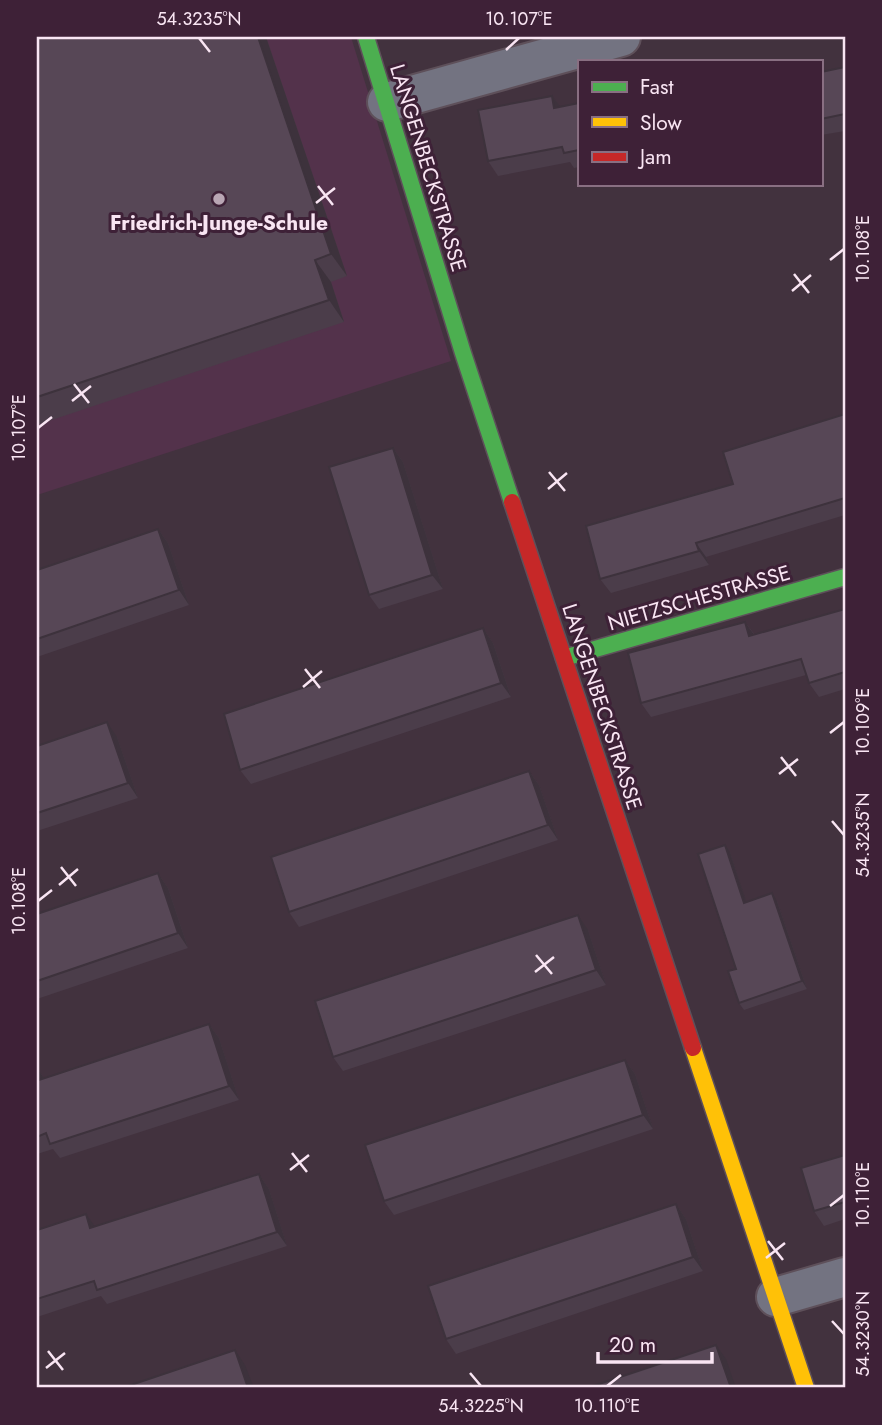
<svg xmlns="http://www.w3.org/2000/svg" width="882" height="1425" font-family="Jost,sans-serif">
<rect width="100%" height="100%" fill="#42323e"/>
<!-- built -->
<path fill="#53324b" d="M 37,37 L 351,37 L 451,361 L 37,495 Z"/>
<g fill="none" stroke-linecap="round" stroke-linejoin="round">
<defs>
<g id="street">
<path d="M 387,102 L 621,37"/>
<path d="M 776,1297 L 845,1277"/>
</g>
<g id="fast">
<path d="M 366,37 L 463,353 L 512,502"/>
<path d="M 564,658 L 845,577"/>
</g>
<path id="slow" d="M 693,1048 L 806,1388"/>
<path id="jam" d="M 512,502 L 693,1048"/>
</defs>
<!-- street casing -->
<use href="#street" stroke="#5e505a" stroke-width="42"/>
<!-- fast casing -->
<use href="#fast" stroke="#5e505a" stroke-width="19"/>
<!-- slow casing -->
<use href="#slow" stroke="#5e505a" stroke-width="19"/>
<!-- jam casing -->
<use href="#jam" stroke="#5e505a" stroke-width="19"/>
<!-- street -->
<use href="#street" stroke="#737381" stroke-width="38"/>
<!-- fast -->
<use href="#fast" stroke="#4caf50" stroke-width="16"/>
<!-- slow -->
<use href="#slow" stroke="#ffc107" stroke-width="16"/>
<!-- jam -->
<use href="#jam" stroke="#c62828" stroke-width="16"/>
</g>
<!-- wall -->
<g fill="#4b3d4a">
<path d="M 37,37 L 266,37 L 347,276 L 331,282 L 344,322 L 37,425 Z"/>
<path d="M 845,67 L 845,131 L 821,135 L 821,72 Z"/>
<path d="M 552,96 L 560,107 L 579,103 L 579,167 L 574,168 L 570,162 L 498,176 L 488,161 Z"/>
<path d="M 845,414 L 845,515 L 706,557 L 709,565 L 611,593 L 600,579 L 733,484 Z"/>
<path d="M 393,448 L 403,462 L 443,589 L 379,609 L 369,595 Z"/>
<path d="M 158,529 L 168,543 L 189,605 L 37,657 L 37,570 Z"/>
<path d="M 845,609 L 845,689 L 819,697 L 809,683 L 806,675 L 651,717 L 641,703 L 745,622 L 755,635 Z"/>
<path d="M 483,628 L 493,643 L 511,697 L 251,784 L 240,770 Z"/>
<path d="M 117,737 L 138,798 L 37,831 L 37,746 Z"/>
<path d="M 529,771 L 539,785 L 558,840 L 299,927 L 289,912 Z"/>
<path d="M 730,852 L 746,902 L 777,901 L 807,989 L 744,1010 L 739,1003 L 736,969 Z"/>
<path d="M 158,873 L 168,888 L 188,948 L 37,999 L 37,914 Z"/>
<path d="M 588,930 L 606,985 L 343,1071 L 333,1057 Z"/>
<path d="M 209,1024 L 219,1038 L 239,1100 L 60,1158 L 53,1149 L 37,1154 L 37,1068 L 44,1078 Z"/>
<path d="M 625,1060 L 635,1074 L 653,1129 L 394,1215 L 384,1201 Z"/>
<path d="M 845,1155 L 845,1219 L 824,1226 L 814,1211 Z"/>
<path d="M 259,1174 L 269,1189 L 287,1246 L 107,1304 L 101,1296 L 37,1317 L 37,1230 L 95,1227 Z"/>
<path d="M 676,1204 L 686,1219 L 703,1271 L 456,1354 L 446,1339 Z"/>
</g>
<!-- shaded-wall -->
<g fill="#3d323c">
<path d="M 258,37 L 266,37 L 347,276 L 331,254 Z"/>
<path d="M 552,96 L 563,110 L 554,108 Z"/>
<path d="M 315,260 L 331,282 L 344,322 L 329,300 Z"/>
<path d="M 393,448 L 403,462 L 443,589 L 432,575 Z"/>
<path d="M 158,529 L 168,543 L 189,605 L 179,590 Z"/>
<path d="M 696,543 L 706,557 L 709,565 L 699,551 Z"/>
<path d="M 745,622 L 755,636 L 749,636 Z"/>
<path d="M 483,628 L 493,643 L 511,697 L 501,683 Z"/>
<path d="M 107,722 L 117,737 L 138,798 L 128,783 Z"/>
<path d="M 529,771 L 539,785 L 558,840 L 548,825 Z"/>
<path d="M 725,845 L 730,852 L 749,910 L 744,903 Z"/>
<path d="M 158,873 L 168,888 L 188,948 L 178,933 Z"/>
<path d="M 772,893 L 777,901 L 807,989 L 802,981 Z"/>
<path d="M 578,915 L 588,930 L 606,985 L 596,970 Z"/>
<path d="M 209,1024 L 219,1038 L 239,1100 L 229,1086 Z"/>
<path d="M 625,1060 L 635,1074 L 653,1129 L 643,1115 Z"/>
<path d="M 37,1068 L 44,1078 L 39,1080 L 37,1073 Z"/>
<path d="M 259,1174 L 269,1189 L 287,1246 L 277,1232 Z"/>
<path d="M 676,1204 L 686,1219 L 703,1271 L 693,1257 Z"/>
<path d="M 86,1214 L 96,1228 L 90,1228 Z"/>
<path d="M 716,1345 L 726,1359 L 736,1388 L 731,1388 Z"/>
<path d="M 235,1350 L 245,1365 L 254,1388 L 248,1388 Z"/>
</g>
<!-- building -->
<g fill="#574756" stroke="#3d323c" stroke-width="2">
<path d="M 37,37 L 258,37 L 331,254 L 315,260 L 329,300 L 37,397 Z"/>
<path d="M 845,67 L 845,114 L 821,119 L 821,72 Z"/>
<path d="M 552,96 L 554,108 L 579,103 L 579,150 L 564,153 L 562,147 L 488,161 L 478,110 Z"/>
<path d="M 845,414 L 845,498 L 696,543 L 699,551 L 600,579 L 586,526 L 733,484 L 723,452 Z"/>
<path d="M 393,448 L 432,575 L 369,595 L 329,467 Z"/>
<path d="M 158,529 L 179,590 L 37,639 L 37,570 Z"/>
<path d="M 845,609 L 845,672 L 809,683 L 801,659 L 641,703 L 628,653 L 745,622 L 749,636 Z"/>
<path d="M 483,628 L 501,683 L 240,770 L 224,714 Z"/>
<path d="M 107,722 L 128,783 L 37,813 L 37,746 Z"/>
<path d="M 529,771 L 548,825 L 289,912 L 271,857 Z"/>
<path d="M 725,845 L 744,903 L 772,893 L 802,981 L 739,1003 L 728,971 L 736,969 L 698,854 Z"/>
<path d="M 158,873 L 178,933 L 37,981 L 37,914 Z"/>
<path d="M 578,915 L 596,970 L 333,1057 L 315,1001 Z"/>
<path d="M 209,1024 L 229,1086 L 50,1144 L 46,1133 L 37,1137 L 37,1073 L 39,1080 Z"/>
<path d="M 625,1060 L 643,1115 L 384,1201 L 365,1145 Z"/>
<path d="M 845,1155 L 845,1202 L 814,1211 L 801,1168 Z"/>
<path d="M 259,1174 L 277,1232 L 97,1290 L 94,1281 L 37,1299 L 37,1230 L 86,1214 L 90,1228 Z"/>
<path d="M 676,1204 L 693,1257 L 446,1339 L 428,1286 Z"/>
<path d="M 716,1345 L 731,1388 L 587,1388 Z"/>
<path d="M 235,1350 L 248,1388 L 122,1388 Z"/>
</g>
<!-- ticks -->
<path fill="none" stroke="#f9e5f3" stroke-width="2.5" d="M 199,38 L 210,52M 506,50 L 519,38M 318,186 L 333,205M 316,203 L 335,188M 830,260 L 844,249M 794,274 L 809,293M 792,291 L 811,275M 74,384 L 89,403M 72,401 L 91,386M 38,428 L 52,417M 549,472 L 565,491M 548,489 L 567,473M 305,669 L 320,688M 303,687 L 322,671M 830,733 L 844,722M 781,757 L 796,776M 779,774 L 798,759M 832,821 L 844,835M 61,867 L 76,886M 59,885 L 78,869M 38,901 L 52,890M 536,955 L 552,974M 535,972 L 554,957M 292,1153 L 307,1172M 290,1170 L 309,1155M 830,1206 L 844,1195M 768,1241 L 783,1260M 766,1258 L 785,1243M 832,1321 L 844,1334M 48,1351 L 63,1370M 46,1368 L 65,1353M 470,1373 L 481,1386M 607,1386 L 621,1375"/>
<!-- markers -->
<circle fill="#b9a6b4" stroke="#3e2137" stroke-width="2.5" cx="219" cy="199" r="7"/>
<g text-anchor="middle" stroke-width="6" stroke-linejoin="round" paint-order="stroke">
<!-- street labels -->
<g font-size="21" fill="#f9e5f3" stroke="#3e2137">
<text transform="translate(428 168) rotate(73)" y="7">LANGENBECKSTRASSE</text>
<text transform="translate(699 598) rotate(-16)" y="7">NIETZSCHESTRASSE</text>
<text transform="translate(602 707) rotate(72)" y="7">LANGENBECKSTRASSE</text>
</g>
<!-- poi labels -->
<g font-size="21" font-weight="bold" fill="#f9e5f3" stroke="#3e2137">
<text x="219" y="230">Friedrich-Junge-Schule</text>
</g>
</g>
<!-- border -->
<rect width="882" height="1425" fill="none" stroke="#3e2137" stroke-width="77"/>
<!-- legend -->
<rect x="578" y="60" width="245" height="126" fill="#3e2137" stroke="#896f82" stroke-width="2"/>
<rect x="592" y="82" width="35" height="10" fill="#4caf50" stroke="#896f82" stroke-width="2"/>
<text x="640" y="94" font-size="21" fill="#f9e5f3">Fast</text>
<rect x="592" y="117" width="35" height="10" fill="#ffc107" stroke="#896f82" stroke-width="2"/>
<text x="640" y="130" font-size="21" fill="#f9e5f3">Slow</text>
<rect x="592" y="152" width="35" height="10" fill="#c62828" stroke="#896f82" stroke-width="2"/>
<text x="640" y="164" font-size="21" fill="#f9e5f3">Jam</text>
<!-- scale -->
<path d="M598 1352v10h114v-10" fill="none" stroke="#f9e5f3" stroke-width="3.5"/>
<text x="609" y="1352" font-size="21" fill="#f9e5f3" stroke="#3e2137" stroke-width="5" paint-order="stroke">20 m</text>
<rect x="38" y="38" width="806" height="1348" fill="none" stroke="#f9e5f3" stroke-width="2.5"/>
<g font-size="18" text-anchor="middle" fill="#f9e5f3">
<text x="199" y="25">54.3235°N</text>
<text x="519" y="25">10.107°E</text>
<text transform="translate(863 249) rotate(-90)" y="6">10.108°E</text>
<text transform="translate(19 428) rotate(-90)" y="6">10.107°E</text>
<text transform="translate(863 722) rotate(-90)" y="6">10.109°E</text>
<text transform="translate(863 835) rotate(-90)" y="6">54.3235°N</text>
<text transform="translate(19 901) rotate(-90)" y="6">10.108°E</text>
<text transform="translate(863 1195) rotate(-90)" y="6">10.110°E</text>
<text transform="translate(863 1334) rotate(-90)" y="6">54.3230°N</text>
<text x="481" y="1412">54.3225°N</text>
<text x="607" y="1412">10.110°E</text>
</g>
</svg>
